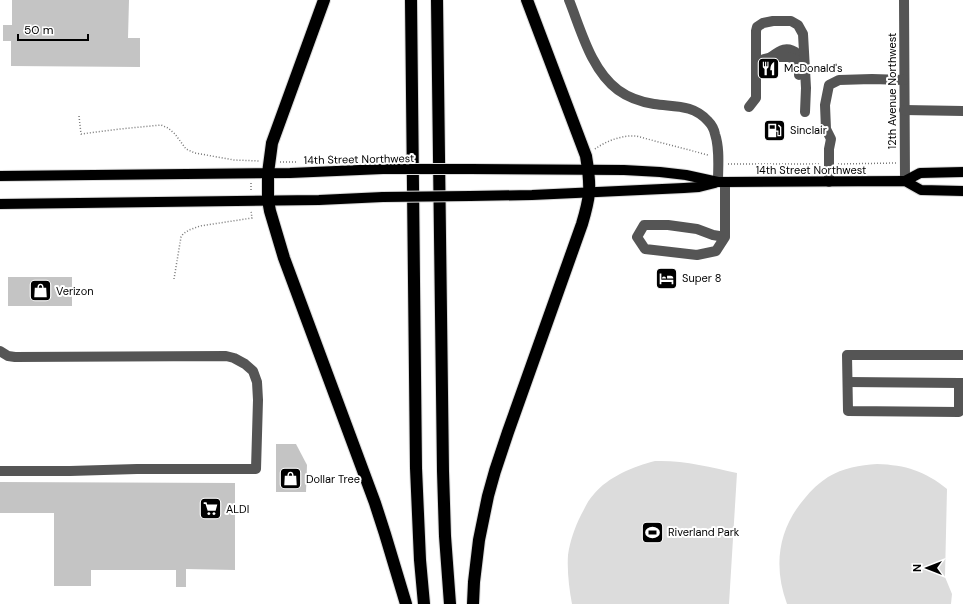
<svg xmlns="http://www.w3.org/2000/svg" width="963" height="604" font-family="'DM Sans',sans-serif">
<rect width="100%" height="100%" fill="#fff"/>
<!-- green -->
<g fill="#dcdcdc">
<path d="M 655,461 C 683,460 710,467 737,473 L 729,604 L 572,604 C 569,588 567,571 568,555 C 570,541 575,527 581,515 C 585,508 588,500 594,494 C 608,477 634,466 655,461 Z"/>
<path d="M 877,464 C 906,465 925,471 947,489 L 945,577 L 952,594 L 951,604 L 787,604 C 773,566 778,529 805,498 C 811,490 819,483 828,477 C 843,468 860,465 877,464 Z"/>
</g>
<!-- building -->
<g fill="#c4c4c4">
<path d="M 12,0 L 129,0 L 128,38 L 140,38 L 140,67 L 11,66 L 11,41 L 3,41 L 3,25 L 12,25 Z"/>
<rect x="8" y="277" width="64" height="29"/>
<path d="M 276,444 L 296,444 L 307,465 L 306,492 L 276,492 Z"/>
<path d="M 0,482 L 235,483 L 235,570 L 186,569 L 186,587 L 176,587 L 176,570 L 91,570 L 91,586 L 54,586 L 54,513 L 0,513 Z"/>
</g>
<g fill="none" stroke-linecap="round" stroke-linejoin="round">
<defs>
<g id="major">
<path d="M 470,169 L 624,170 L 660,172 L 686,175 L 718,182 L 725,182 L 905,181 L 921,190 L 963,191"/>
<path d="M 0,176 L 290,173 L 383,169"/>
<path d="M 905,181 L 920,173 L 963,172"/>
<path d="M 470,196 L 532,195 L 684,188 L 699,187 L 715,183"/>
<path d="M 0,204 L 319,200 L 383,197"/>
</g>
<g id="highway">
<path d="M 324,0 L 272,143 L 268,173 L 268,200 L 270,211 L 284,258 L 375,503 L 385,534 L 406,604"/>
<path d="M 411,0 L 416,468 L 420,560 L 424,604"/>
<path d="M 437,0 L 443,471 L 445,536 L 450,604"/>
<path d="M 473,604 L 474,582 L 479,540 L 488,496 L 495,471 L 508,432 L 582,224 C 585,214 588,204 589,193 C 590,181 588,168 586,156 L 527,0"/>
</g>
</defs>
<!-- major casing -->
<use href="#major" stroke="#dbdbdb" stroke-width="12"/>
<!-- highway casing -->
<use href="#highway" stroke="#dbdbdb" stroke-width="14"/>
<!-- path -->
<g stroke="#777" stroke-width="1.5" stroke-dasharray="1 2" stroke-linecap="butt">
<path d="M 79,116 L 81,134 L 120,129 L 161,125 L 168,128 L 175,134 L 186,149 L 195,153 L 234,160 L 260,161"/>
<path d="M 595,149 C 606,141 622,135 636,136 L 708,155"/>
<path d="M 280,162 L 298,162"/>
<path d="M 728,164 L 820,164"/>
<path d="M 838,164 L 896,163"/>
<path d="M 251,183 L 251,191"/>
<path d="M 174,279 L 181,237 L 183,234 L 189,230 L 200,226 L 252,218 L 251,211"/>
</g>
<!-- minor -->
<g stroke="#555" stroke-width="10">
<path d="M 569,0 C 581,30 591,70 618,90 C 629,98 641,102 654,104 C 674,107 693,104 708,121 C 711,124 714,129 715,134 C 720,149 718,166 718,182"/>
<path d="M 904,0 L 905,181"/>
<path d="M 771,57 C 780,50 787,45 798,54 L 799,63"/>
<path d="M 759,72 L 759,65 L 764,59 L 772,57 L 788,57 L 795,59 L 799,63 L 799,75"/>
<path d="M 749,107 L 756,98 L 756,31 L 757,27 L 763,23 L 773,21 L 791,21 L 798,25 L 803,34 L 806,88 L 805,112"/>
<path d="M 904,110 L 963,111"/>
<path d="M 829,182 L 829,149 L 831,139 L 826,129 L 825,105 L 829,85 L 839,80 L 872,79 L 904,80"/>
<path d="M 725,237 L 713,235 L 697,229 L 668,225 L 644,225 L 637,237 L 645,249 L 697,255 L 716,251 L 725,237 L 725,182"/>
<path d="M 0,351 L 8,356 L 15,357 L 226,356 L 234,358 L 245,364 L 253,371 L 257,382 L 258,400 L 256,469 L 137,469 L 70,471 L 0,471"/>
<path d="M 963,355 L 847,355 L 848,411 L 959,412 L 959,383 L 963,383"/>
<path d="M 848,382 L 959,383"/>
</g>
<!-- major -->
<use href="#major" stroke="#000" stroke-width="10"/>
<!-- highway -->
<use href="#highway" stroke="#000" stroke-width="12"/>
<defs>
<g id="major-bridge">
<path d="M 383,169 L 470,169"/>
<path d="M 383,197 L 470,196"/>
</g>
</defs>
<!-- major-bridge casing -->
<use href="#major-bridge" stroke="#dbdbdb" stroke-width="12" stroke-linecap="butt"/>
<!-- major-bridge -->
<use href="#major-bridge" stroke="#000" stroke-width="10"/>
</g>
<!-- icons -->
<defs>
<symbol id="restaurant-square" viewBox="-11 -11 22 22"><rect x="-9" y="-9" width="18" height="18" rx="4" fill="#000" stroke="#fff"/><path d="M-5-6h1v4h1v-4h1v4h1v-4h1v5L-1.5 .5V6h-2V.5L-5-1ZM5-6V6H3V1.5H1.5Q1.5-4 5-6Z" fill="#fff"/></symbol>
<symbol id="fuel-square" viewBox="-11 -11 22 22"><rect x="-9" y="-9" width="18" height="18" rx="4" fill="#000" stroke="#fff"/><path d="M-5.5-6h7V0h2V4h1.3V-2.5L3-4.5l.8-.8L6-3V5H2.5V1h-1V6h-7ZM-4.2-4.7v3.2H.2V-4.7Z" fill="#fff"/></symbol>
<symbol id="hotel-square" viewBox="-11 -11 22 22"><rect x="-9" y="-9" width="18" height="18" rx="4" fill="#000" stroke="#fff"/><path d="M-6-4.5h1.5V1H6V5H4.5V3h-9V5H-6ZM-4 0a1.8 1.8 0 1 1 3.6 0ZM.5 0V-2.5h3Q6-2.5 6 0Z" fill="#fff"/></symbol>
<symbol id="shop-square" viewBox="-11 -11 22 22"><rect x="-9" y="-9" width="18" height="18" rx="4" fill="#000" stroke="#fff"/><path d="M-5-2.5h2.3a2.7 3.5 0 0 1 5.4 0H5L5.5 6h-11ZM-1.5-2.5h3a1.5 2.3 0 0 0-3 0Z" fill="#fff"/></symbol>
<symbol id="supermarket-square" viewBox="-11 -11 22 22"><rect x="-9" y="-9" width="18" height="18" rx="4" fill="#000" stroke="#fff"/><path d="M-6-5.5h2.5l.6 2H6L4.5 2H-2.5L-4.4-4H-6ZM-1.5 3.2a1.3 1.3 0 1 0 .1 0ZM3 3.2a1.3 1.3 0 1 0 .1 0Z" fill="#fff"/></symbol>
<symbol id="stadium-square" viewBox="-11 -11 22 22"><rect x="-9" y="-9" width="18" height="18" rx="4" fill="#000" stroke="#fff"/><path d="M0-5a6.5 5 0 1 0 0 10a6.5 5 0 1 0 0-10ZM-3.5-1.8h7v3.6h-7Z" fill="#fff"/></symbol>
</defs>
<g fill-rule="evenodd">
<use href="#restaurant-square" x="756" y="56" width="25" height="25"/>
<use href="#fuel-square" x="762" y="118" width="25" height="25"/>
<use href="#hotel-square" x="654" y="266" width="25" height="25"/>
<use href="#shop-square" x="28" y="278" width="25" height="25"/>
<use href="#shop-square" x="278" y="466" width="25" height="25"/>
<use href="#supermarket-square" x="198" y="496" width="25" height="25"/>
<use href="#stadium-square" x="640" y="520" width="25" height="25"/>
</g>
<g text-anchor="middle" stroke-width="4" stroke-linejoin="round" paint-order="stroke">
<!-- poi labels -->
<g font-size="11" fill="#000" stroke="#fff" text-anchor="start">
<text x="784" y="72">McDonald's</text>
<text x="790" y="134">Sinclair</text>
<text x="682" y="282">Super 8</text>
<text x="56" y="295">Verizon</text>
<text x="306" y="483">Dollar Tree</text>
<text x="226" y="513">ALDI</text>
<text x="668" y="536">Riverland Park</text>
</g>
<!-- street labels -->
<g font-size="11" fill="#000" stroke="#fff">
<text transform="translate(892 91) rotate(-90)" y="4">12th Avenue Northwest</text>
<text transform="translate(359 159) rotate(-1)" y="4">14th Street Northwest</text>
<text x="811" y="174">14th Street Northwest</text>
</g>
</g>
<!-- north arrow -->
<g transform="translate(927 568) rotate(270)" stroke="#ffffff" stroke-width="3" paint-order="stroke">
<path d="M0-3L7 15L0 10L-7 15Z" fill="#000000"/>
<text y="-6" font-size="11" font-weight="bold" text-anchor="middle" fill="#000000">N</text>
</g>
<!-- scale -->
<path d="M18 34v6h70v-6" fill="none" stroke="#000000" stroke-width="2"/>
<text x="24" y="34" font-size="12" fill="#000000" stroke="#ffffff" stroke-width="3" paint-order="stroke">50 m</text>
</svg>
